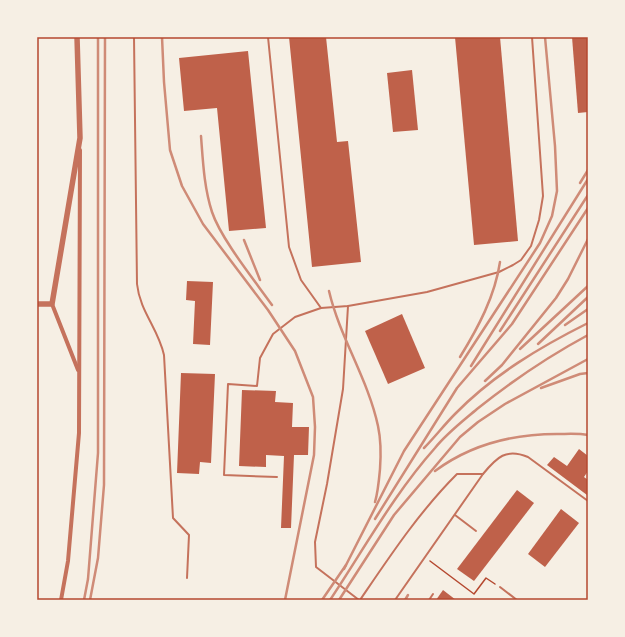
<svg xmlns="http://www.w3.org/2000/svg" width="625" height="637" font-family="Mulish,sans-serif">
<rect width="100%" height="100%" fill="#f6efe4"/>
<!-- building -->
<g fill="#bf614a">
<path d="M 289,37 L 326,37 L 337,142 L 348,141 L 361,262 L 312,267 Z"/>
<path d="M 455,37 L 500,37 L 518,241 L 474,245 Z"/>
<path d="M 572,37 L 588,37 L 588,112 L 578,113 Z"/>
<path d="M 248,51 L 266,228 L 229,231 L 217,108 L 184,111 L 179,58 Z"/>
<path d="M 412,70 L 418,130 L 393,132 L 387,73 Z"/>
<path d="M 187,281 L 213,282 L 210,345 L 193,344 L 195,301 L 186,300 Z"/>
<path d="M 402,314 L 425,368 L 388,384 L 365,331 Z"/>
<path d="M 181,373 L 215,374 L 211,463 L 200,462 L 199,474 L 177,473 Z"/>
<path d="M 242,390 L 276,391 L 275,402 L 293,403 L 292,427 L 309,427 L 308,455 L 294,455 L 291,528 L 281,528 L 284,456 L 266,455 L 266,467 L 239,466 Z"/>
<path d="M 579,449 L 588,456 L 588,471 L 584,477 L 588,480 L 587,495 L 547,465 L 554,457 L 567,466 Z"/>
<path d="M 517,490 L 534,503 L 474,581 L 457,569 Z"/>
<path d="M 561,509 L 579,523 L 545,567 L 528,554 Z"/>
<path d="M 443,590 L 456,600 L 436,600 Z"/>
</g>
<g fill="none" stroke-linecap="round" stroke-linejoin="round">
<!-- path -->
<path stroke="#b5482f" stroke-width="1.5" d="M 430,561 L 474,594 L 486,578 L 495,584"/>
<!-- service -->
<g stroke="#c5725c" stroke-width="2">
<path d="M 134,37 L 137,284 C 140,312 158,328 164,355 L 173,518 L 189,535 L 187,578"/>
<path d="M 268,37 L 289,247 L 301,280 L 321,308"/>
<path d="M 348,306 L 343,389 L 327,484 L 315,542 L 316,567 L 359,600"/>
<path d="M 277,477 L 224,475 L 228,384 L 257,386 L 260,358 L 273,334 L 295,317 L 321,308 L 348,306 L 427,292 L 499,272 L 513,265 L 521,260 L 531,246 L 539,220 L 543,196 L 532,37"/>
<path d="M 455,515 L 476,531"/>
<path d="M 500,587 L 517,600"/>
<path d="M 360,600 C 390,556 419,512 457,474 L 483,474"/>
<path d="M 395,600 L 483,474 C 497,457 506,448 528,457 L 588,501"/>
<path d="M 429,600 L 433,594"/>
</g>
<!-- minor -->
<g stroke="#c5725c" stroke-width="4">
<path d="M 52,304 L 78,370"/>
<path d="M 61,600 L 68,561 L 79,433 L 80,150"/>
</g>
<!-- tertiary -->
<path stroke="#c5725c" stroke-width="5.5" d="M 37,304 L 52,304 L 80,138 L 77,37"/>
<!-- rail -->
<g stroke="#cf8b77" stroke-width="2.5">
<path d="M 162,37 L 164,82 L 170,150 L 182,186 L 203,224 L 268,310 L 295,351 L 313,397 L 315,427 L 314,455 L 285,600"/>
<path d="M 201,136 C 203,162 204,187 212,212 C 221,239 255,281 272,305"/>
<path d="M 580,183 L 588,170"/>
<path d="M 244,240 L 260,280"/>
<path d="M 329,291 C 340,338 368,379 378,426 C 381,440 381,455 380,469 C 379,480 378,492 375,502"/>
<path d="M 565,325 L 588,309"/>
<path d="M 500,331 L 588,195"/>
<path d="M 538,344 L 588,297"/>
<path d="M 520,349 L 588,286"/>
<path d="M 460,357 C 478,328 495,296 500,262"/>
<path d="M 471,366 L 588,179"/>
<path d="M 485,381 L 502,365 L 556,298 L 568,279 L 588,239"/>
<path d="M 541,388 L 580,374 L 588,373"/>
<path d="M 424,448 C 435,437 444,425 455,414 C 493,375 540,347 588,323"/>
<path d="M 435,471 C 470,445 513,434 557,434 C 567,434 578,433 588,435"/>
<path d="M 375,519 L 457,388 L 512,324 L 588,208"/>
<path d="M 344,569 L 404,451 L 540,243 L 552,216 L 557,191 L 555,146 L 545,37"/>
<path d="M 84,600 L 88,579 L 98,453 L 98,37"/>
<path d="M 90,600 L 98,558 L 104,485 L 105,37"/>
<path d="M 322,600 L 346,565"/>
<path d="M 330,600 C 364,549 394,494 435,448 C 447,433 463,421 477,409 C 512,381 549,356 588,335"/>
<path d="M 339,600 L 394,515 L 460,437 L 478,422 L 505,404 L 588,359"/>
<path d="M 405,600 L 408,595"/>
</g>
</g>
<!-- border -->
<rect width="625" height="637" fill="none" stroke="#f6efe4" stroke-width="76"/>
<rect x="38" y="38" width="549" height="561" fill="none" stroke="#b5482f" stroke-width="1.5"/>
</svg>
